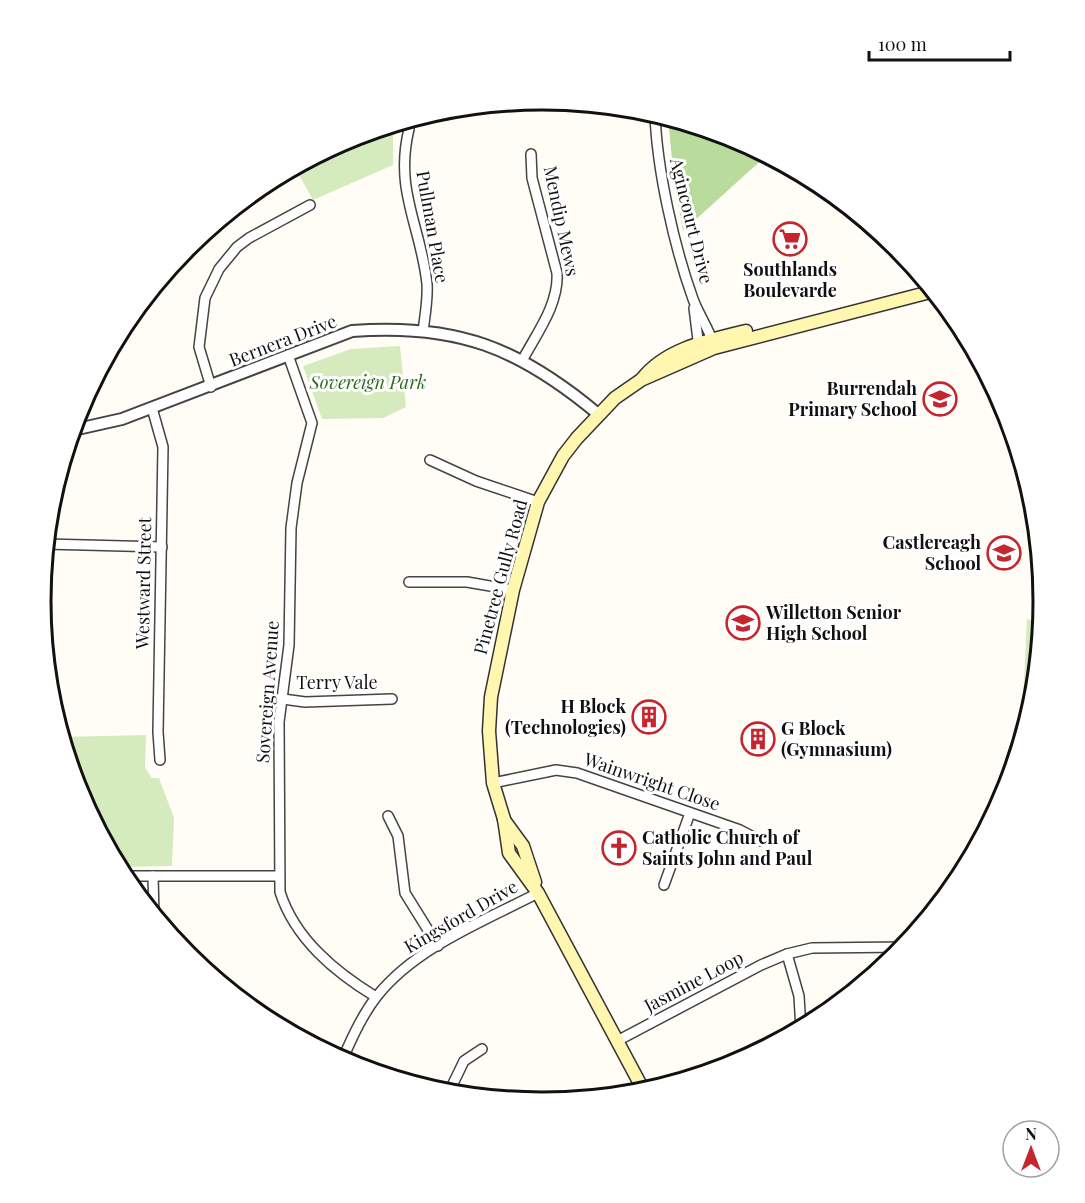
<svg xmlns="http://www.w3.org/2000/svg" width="1085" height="1203" font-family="'Playfair Display',serif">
<rect width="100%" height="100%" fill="#fffdf5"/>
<!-- green -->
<g fill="#d5ebbd">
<path d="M 379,129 L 393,132 L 393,165 L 313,200 L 295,168 L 351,138 Z"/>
<path d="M 400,346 L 406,407 L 383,418 L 322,419 L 303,366 L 351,349 Z"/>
<path d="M 1027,619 L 1042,624 L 1035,700 L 1021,745 Z"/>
<path d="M 146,735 L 145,768 L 152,778 L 159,778 L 174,818 L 172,866 L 118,867 L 79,793 L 61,737 Z"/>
</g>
<!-- forest -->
<path fill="#b9dc9c" d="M 668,117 L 735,138 L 767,155 L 683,231 L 674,181 Z"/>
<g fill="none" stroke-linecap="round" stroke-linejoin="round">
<defs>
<g id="minor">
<path d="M 655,114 C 657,170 674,246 693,299 C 699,315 709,329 714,345"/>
<path d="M 409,129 C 394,191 421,226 427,284 C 428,300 425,315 423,331"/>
<path d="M 694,308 L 699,348"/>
<path d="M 288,355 L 312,423 L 297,483 L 291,528 L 289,645 L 279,722 L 280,892 C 295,939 335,972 376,997"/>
<path d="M 523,359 C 537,333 559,304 557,273 L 532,178 L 531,154"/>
<path d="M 211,387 L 199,347 L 205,298 L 219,269 L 237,247 L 249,238 L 310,205"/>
<path d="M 152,408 L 163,447 L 158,732 L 160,760"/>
<path d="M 430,460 L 476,481 L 538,502"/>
<path d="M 46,544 L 162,547"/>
<path d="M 409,582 L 467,582 L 513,590"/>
<path d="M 283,699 L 305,702 L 392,699"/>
<path d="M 493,783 L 556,770 L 577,773 L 740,830 L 761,841"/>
<path d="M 388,816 L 398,836 L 405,893 L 438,946"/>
<path d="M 123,876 L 279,876"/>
<path d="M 153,876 L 154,915"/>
<path d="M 664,885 L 690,813"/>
<path d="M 787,954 L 799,996 L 801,1030"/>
<path d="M 617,1041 L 761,965 L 787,954 L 812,948 L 905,947"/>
<path d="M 342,1061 C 351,1039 362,1015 377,996 C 416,947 484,921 538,893"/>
<path d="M 448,1094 L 464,1061 L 482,1049"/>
</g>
<path id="tertiary" d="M 73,430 L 122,419 L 352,331 C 457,323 519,348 598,414"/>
<g id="secondary">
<path d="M 642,379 C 666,348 710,340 746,331"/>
<path d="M 504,820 L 523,846 L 535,882"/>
<path d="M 645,1093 L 538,893 L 509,853 L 504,819 L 493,783 L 489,731 L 491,697 L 513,590 L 538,502 L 563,456 L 577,438 L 615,398 L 641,380 L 714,348 L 934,291"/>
</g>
</defs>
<!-- minor casing -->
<use href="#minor" stroke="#444" stroke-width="12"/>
<!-- tertiary casing -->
<use href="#tertiary" stroke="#444" stroke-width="14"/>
<!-- secondary casing -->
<use href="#secondary" stroke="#333" stroke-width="15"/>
<!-- minor -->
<use href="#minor" stroke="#fff" stroke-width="9"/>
<!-- tertiary -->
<use href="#tertiary" stroke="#fff" stroke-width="10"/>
<!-- secondary -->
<use href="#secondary" stroke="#fff6b0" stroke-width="12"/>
</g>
<!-- icons -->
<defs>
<symbol id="supermarket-ring" viewBox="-11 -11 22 22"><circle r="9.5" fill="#fff" stroke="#c4262e" stroke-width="1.5"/><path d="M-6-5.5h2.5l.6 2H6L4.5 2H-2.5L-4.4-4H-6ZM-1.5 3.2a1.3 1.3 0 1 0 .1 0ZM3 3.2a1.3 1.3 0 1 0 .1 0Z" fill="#c4262e"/></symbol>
<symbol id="school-ring" viewBox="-11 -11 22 22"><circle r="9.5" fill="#fff" stroke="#c4262e" stroke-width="1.5"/><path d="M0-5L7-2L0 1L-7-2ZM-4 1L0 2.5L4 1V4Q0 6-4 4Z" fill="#c4262e"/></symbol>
<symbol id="building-ring" viewBox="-11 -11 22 22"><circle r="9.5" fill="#fff" stroke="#c4262e" stroke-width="1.5"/><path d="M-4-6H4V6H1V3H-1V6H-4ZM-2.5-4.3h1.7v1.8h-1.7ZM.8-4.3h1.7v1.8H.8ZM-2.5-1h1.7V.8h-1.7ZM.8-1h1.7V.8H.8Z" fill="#c4262e"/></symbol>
<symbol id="church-ring" viewBox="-11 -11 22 22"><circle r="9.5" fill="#fff" stroke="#c4262e" stroke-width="1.5"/><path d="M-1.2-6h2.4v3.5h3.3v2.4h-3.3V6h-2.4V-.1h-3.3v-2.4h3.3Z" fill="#c4262e"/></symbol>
</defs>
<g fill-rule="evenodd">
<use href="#supermarket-ring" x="771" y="220" width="38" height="38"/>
<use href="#school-ring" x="921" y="380" width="38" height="38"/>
<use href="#school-ring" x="985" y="534" width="38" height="38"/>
<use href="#school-ring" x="724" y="604" width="38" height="38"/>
<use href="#building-ring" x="630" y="698" width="38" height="38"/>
<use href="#building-ring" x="739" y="720" width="38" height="38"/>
<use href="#church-ring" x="600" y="829" width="38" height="38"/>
</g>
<g text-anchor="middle" stroke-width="6" stroke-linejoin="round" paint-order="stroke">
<!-- street labels -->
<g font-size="18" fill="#111" stroke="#fff">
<text transform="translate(561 221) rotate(78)" y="6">Mendip Mews</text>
<text transform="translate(691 221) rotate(76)" y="6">Agincourt Drive</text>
<text transform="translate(432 227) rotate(80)" y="6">Pullman Place</text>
<text transform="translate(283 341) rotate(-21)" y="6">Bernera Drive</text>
<text transform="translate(501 577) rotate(-75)" y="6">Pinetree Gully Road</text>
<text transform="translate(144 583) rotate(-89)" y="6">Westward Street</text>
<text x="337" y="689">Terry Vale</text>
<text transform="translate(268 692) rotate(-86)" y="6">Sovereign Avenue</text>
<text transform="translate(652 782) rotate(19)" y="6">Wainwright Close</text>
<text transform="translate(461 917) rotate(-30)" y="6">Kingsford Drive</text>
<text transform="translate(694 982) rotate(-28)" y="6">Jasmine Loop</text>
</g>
<!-- poi labels -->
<g font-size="18" font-weight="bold" fill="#111" stroke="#fff" text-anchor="end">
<text x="790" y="276" text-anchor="middle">Southlands<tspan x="790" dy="21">Boulevarde</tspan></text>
<text x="917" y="395">Burrendah<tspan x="917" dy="21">Primary School</tspan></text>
<text x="981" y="549">Castlereagh<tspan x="981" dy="21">School</tspan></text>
<text x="766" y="619" text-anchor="start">Willetton Senior<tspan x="766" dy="21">High School</tspan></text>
<text x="626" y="713">H Block<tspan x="626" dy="21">(Technologies)</tspan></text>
<text x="781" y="735" text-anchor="start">G Block<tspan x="781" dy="21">(Gymnasium)</tspan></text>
<text x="642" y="844" text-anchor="start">Catholic Church of<tspan x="642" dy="21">Saints John and Paul</tspan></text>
</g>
<!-- park labels -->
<g font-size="18" font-style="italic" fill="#2f6b1f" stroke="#fff">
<text x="368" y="389">Sovereign Park</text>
</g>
</g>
<!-- crop -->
<path d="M0 0H1085V1203H0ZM51 601a491 491 0 1 1 982 0a491 491 0 1 1-982 0Z" fill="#fff" fill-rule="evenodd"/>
<path fill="none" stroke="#111" stroke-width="3" d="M51 601a491 491 0 1 1 982 0a491 491 0 1 1-982 0Z"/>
<!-- north arrow -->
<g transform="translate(1031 1149)"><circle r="28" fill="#ffffff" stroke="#a0a0a0" stroke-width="1.5"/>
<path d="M0-4.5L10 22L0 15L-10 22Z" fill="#c4262e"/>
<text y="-9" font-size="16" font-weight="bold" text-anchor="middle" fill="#111111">N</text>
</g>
<!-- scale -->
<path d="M869 51v9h141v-9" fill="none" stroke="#111111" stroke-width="3"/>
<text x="878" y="51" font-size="18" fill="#111111" stroke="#ffffff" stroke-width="4.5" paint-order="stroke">100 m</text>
</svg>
